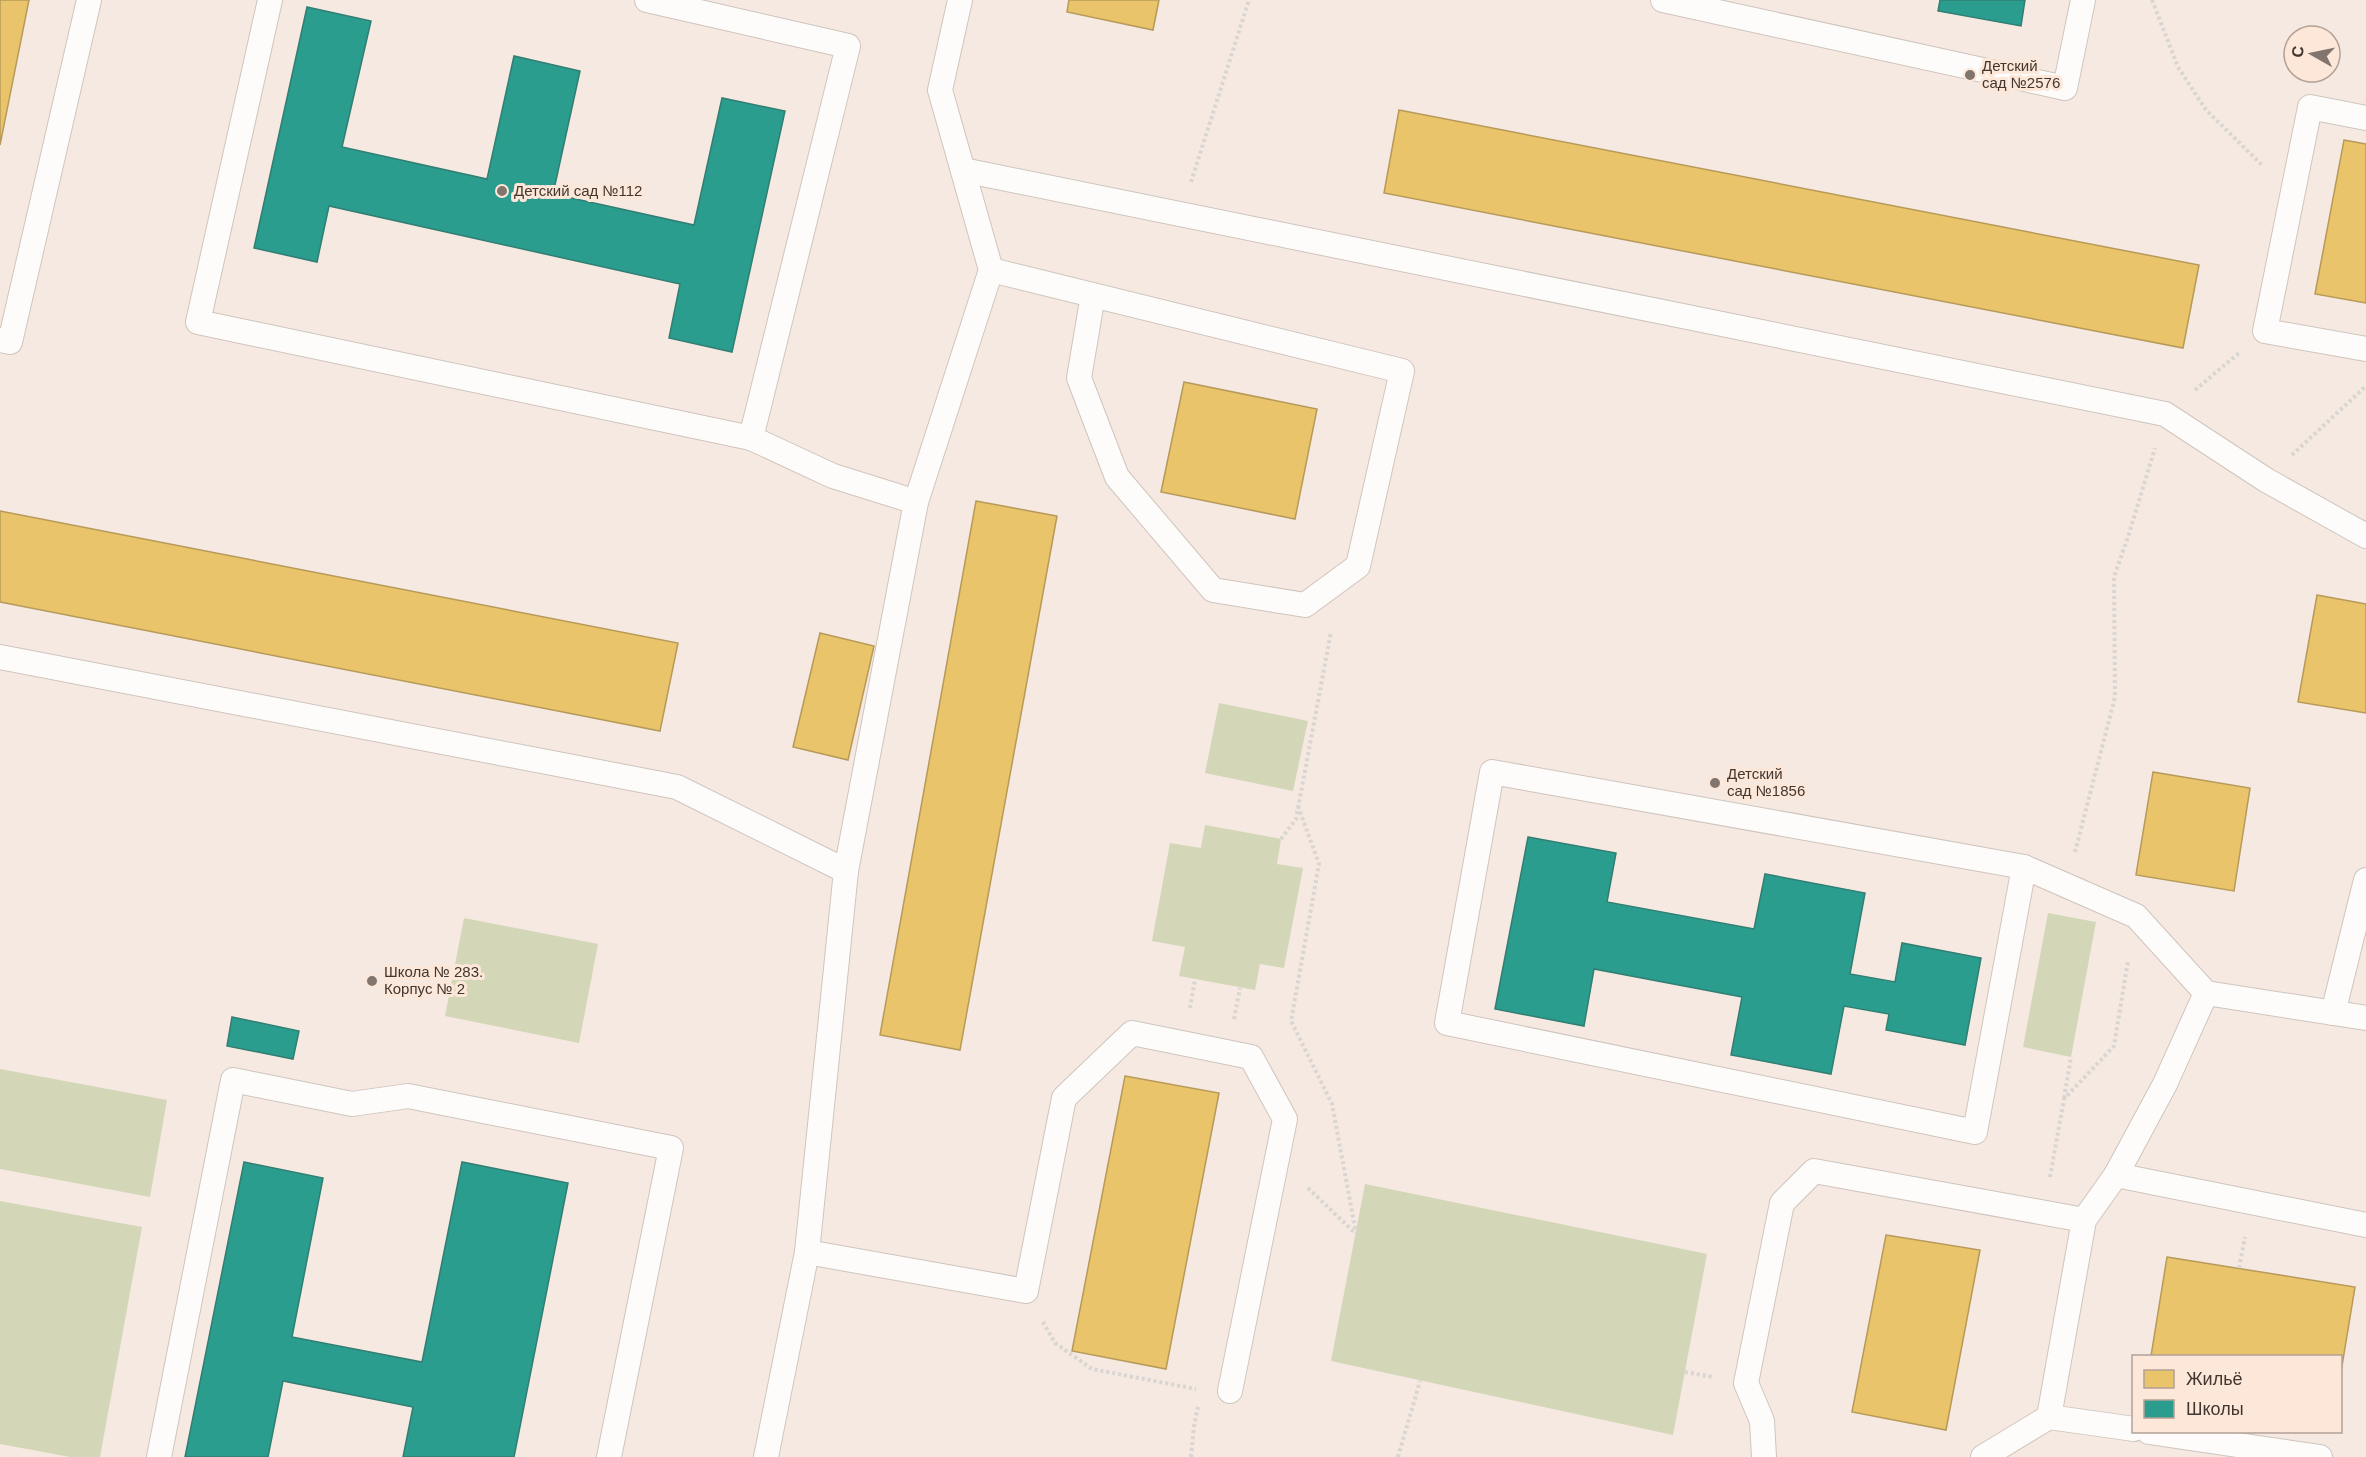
<svg xmlns="http://www.w3.org/2000/svg" width="2366" height="1457" font-family="Helvetica,sans-serif">
<rect width="100%" height="100%" fill="#f5e9e1"/>
<!-- green -->
<g fill="#d4d6b8">
<path d="M 1219,703 L 1308,721 L 1293,791 L 1205,773 Z"/>
<path d="M 1205,825 L 1281,839 L 1277,864 L 1303,868 L 1284,968 L 1260,964 L 1255,990 L 1179,976 L 1185,947 L 1152,941 L 1170,843 L 1201,848 Z"/>
<path d="M 2048,913 L 2096,922 L 2071,1057 L 2023,1047 Z"/>
<path d="M 464,918 L 598,944 L 579,1043 L 445,1016 Z"/>
<path d="M 0,1069 L 167,1100 L 150,1197 L 0,1169 Z"/>
<path d="M 1365,1184 L 1707,1254 L 1673,1435 L 1331,1361 Z"/>
<path d="M 0,1201 L 142,1227 L 100,1457 L 70,1457 L 0,1444 Z"/>
</g>
<!-- homes -->
<g fill="#e9c46a" stroke="#b79a59" stroke-width="1.5">
<path d="M 0,0 L 29,0 L 0,145 Z"/>
<path d="M 1069,0 L 1159,0 L 1153,30 L 1067,12 Z"/>
<path d="M 1399,110 L 2199,265 L 2183,348 L 1384,193 Z"/>
<path d="M 2344,140 L 2366,144 L 2366,303 L 2315,294 Z"/>
<path d="M 1184,382 L 1317,409 L 1295,519 L 1161,492 Z"/>
<path d="M 976,501 L 1057,516 L 960,1050 L 880,1035 Z"/>
<path d="M 0,511 L 678,643 L 660,731 L 0,602 Z"/>
<path d="M 2317,595 L 2366,604 L 2366,713 L 2298,702 Z"/>
<path d="M 820,633 L 874,646 L 848,760 L 793,747 Z"/>
<path d="M 2153,772 L 2250,788 L 2234,891 L 2136,875 Z"/>
<path d="M 1125,1076 L 1219,1093 L 1166,1369 L 1072,1351 Z"/>
<path d="M 1886,1235 L 1980,1250 L 1946,1430 L 1852,1412 Z"/>
<path d="M 2167,1257 L 2355,1287 L 2340,1378 L 2340,1356 L 2151,1356 Z"/>
</g>
<!-- schools -->
<g fill="#2a9d8f" stroke="#317e72" stroke-width="1.5">
<path d="M 1940,0 L 2025,0 L 2021,26 L 1938,11 Z"/>
<path d="M 307,7 L 371,21 L 342,147 L 487,179 L 514,56 L 580,71 L 553,194 L 694,225 L 722,98 L 785,111 L 732,352 L 669,338 L 680,284 L 329,206 L 317,262 L 254,248 Z"/>
<path d="M 1528,837 L 1616,853 L 1607,902 L 1754,929 L 1765,874 L 1865,893 L 1850,974 L 1895,982 L 1902,943 L 1981,958 L 1965,1045 L 1886,1030 L 1889,1014 L 1844,1006 L 1831,1074 L 1731,1055 L 1742,997 L 1594,969 L 1584,1026 L 1495,1009 Z"/>
<path d="M 232,1017 L 299,1031 L 293,1059 L 227,1046 Z"/>
<path d="M 244,1162 L 323,1178 L 292,1337 L 422,1362 L 462,1162 L 568,1183 L 514,1457 L 403,1457 L 413,1407 L 283,1381 L 268,1457 L 185,1457 Z"/>
</g>
<g fill="none" stroke-linecap="round" stroke-linejoin="round">
<defs>
<g id="service">
<path d="M 270,0 L 198,322 L 751,438 L 833,476 L 916,502"/>
<path d="M 647,0 L 848,46 L 751,438"/>
<path d="M 1663,0 L 2065,88 L 2083,0"/>
<path d="M 2366,118 L 2310,107 L 2265,331 L 2366,349"/>
<path d="M 963,170 L 2165,414 L 2266,480 L 2366,536"/>
<path d="M 991,270 L 1402,371 L 1358,566 L 1305,605 L 1213,590 L 1117,477 L 1079,378 L 1093,295"/>
<path d="M 0,340 L 10,342 L 89,0"/>
<path d="M 0,657 L 677,787 L 846,871"/>
<path d="M 1492,772 L 2024,867 L 1975,1132 L 1447,1023 Z"/>
<path d="M 2024,867 L 2136,916 L 2206,993"/>
<path d="M 2333,1013 L 2366,880"/>
<path d="M 2116,1175 L 2366,1225"/>
<path d="M 807,1252 L 1026,1291 L 1064,1098 L 1132,1033 L 1251,1057 L 1285,1119 L 1230,1391"/>
<path d="M 2134,1429 L 2049,1417 L 2084,1220 L 2116,1175 L 2165,1084 L 2206,993 L 2366,1018"/>
<path d="M 2149,1432 L 2320,1457"/>
<path d="M 159,1457 L 233,1080 L 352,1104 L 408,1096 L 671,1148 L 609,1457"/>
<path d="M 766,1457 L 807,1252 L 846,871 L 916,502 L 991,270 L 940,90 L 960,0"/>
<path d="M 1764,1457 L 1762,1421 L 1746,1383 L 1782,1203 L 1814,1171 L 2084,1220"/>
<path d="M 1983,1457 L 2049,1417"/>
</g>
</defs>
<!-- service casing -->
<use href="#service" stroke="#cfc5be" stroke-width="26"/>
<!-- path -->
<g stroke="#d8d5d3" stroke-width="4" stroke-dasharray="3 3" stroke-linecap="butt">
<path d="M 2152,0 L 2178,67 L 2206,110 L 2262,165"/>
<path d="M 1191,182 L 1249,0"/>
<path d="M 2195,390 L 2239,353"/>
<path d="M 2292,455 L 2366,386"/>
<path d="M 1298,806 L 1319,864 L 1291,1021 L 1332,1104 L 1356,1233"/>
<path d="M 1281,839 L 1296,819 L 1331,632"/>
<path d="M 2075,852 L 2115,697 L 2114,577 L 2128,537 L 2155,448"/>
<path d="M 1190,1008 L 1195,979"/>
<path d="M 1234,1019 L 1240,988"/>
<path d="M 2064,1098 L 2071,1057"/>
<path d="M 2050,1177 L 2064,1099 L 2114,1046 L 2128,961"/>
<path d="M 1308,1188 L 1355,1233"/>
<path d="M 2239,1268 L 2245,1237"/>
<path d="M 1043,1322 L 1055,1343 L 1092,1369 L 1196,1389"/>
<path d="M 1685,1372 L 1713,1377"/>
<path d="M 1191,1457 L 1194,1426 L 1198,1407"/>
<path d="M 1398,1457 L 1420,1381"/>
</g>
<!-- service -->
<use href="#service" stroke="#fefcfa" stroke-width="24"/>
</g>
<!-- markers -->
<g fill="#81756e" stroke="#fde7d9" stroke-width="2">
<circle cx="1970" cy="75" r="6"/>
<circle cx="502" cy="191" r="6"/>
<circle cx="1715" cy="783" r="6"/>
<circle cx="372" cy="981" r="6"/>
</g>
<g text-anchor="middle" stroke-width="6" stroke-linejoin="round" paint-order="stroke">
<!-- poi labels -->
<g font-size="15" fill="#423730" stroke="#fde7d9" text-anchor="start">
<text x="1982" y="71">Детский<tspan x="1982" dy="17">сад №2576</tspan></text>
<text x="514" y="196">Детский сад №112</text>
<text x="1727" y="779">Детский<tspan x="1727" dy="17">сад №1856</tspan></text>
<text x="384" y="977">Школа № 283.<tspan x="384" dy="17">Корпус № 2</tspan></text>
</g>
</g>
<!-- legend -->
<rect x="2132" y="1355" width="210" height="78" fill="#fde7d9" stroke="#b2a195" stroke-width="1.5"/>
<rect x="2144" y="1370" width="30" height="18" fill="#e9c46a" stroke="#b2a195" stroke-width="1.5"/>
<text x="2186" y="1385" font-size="18" fill="#423730">Жильё</text>
<rect x="2144" y="1400" width="30" height="18" fill="#2a9d8f" stroke="#b2a195" stroke-width="1.5"/>
<text x="2186" y="1415" font-size="18" fill="#423730">Школы</text>
<!-- north arrow -->
<g transform="translate(2312 54) rotate(279)"><circle r="28" fill="#fde7d9" stroke="#b2a195" stroke-width="1.5"/>
<path d="M0-4.5L10 22L0 15L-10 22Z" fill="#81756e"/>
<text y="-9" font-size="16" font-weight="bold" text-anchor="middle" fill="#423730">С</text>
</g>
</svg>
